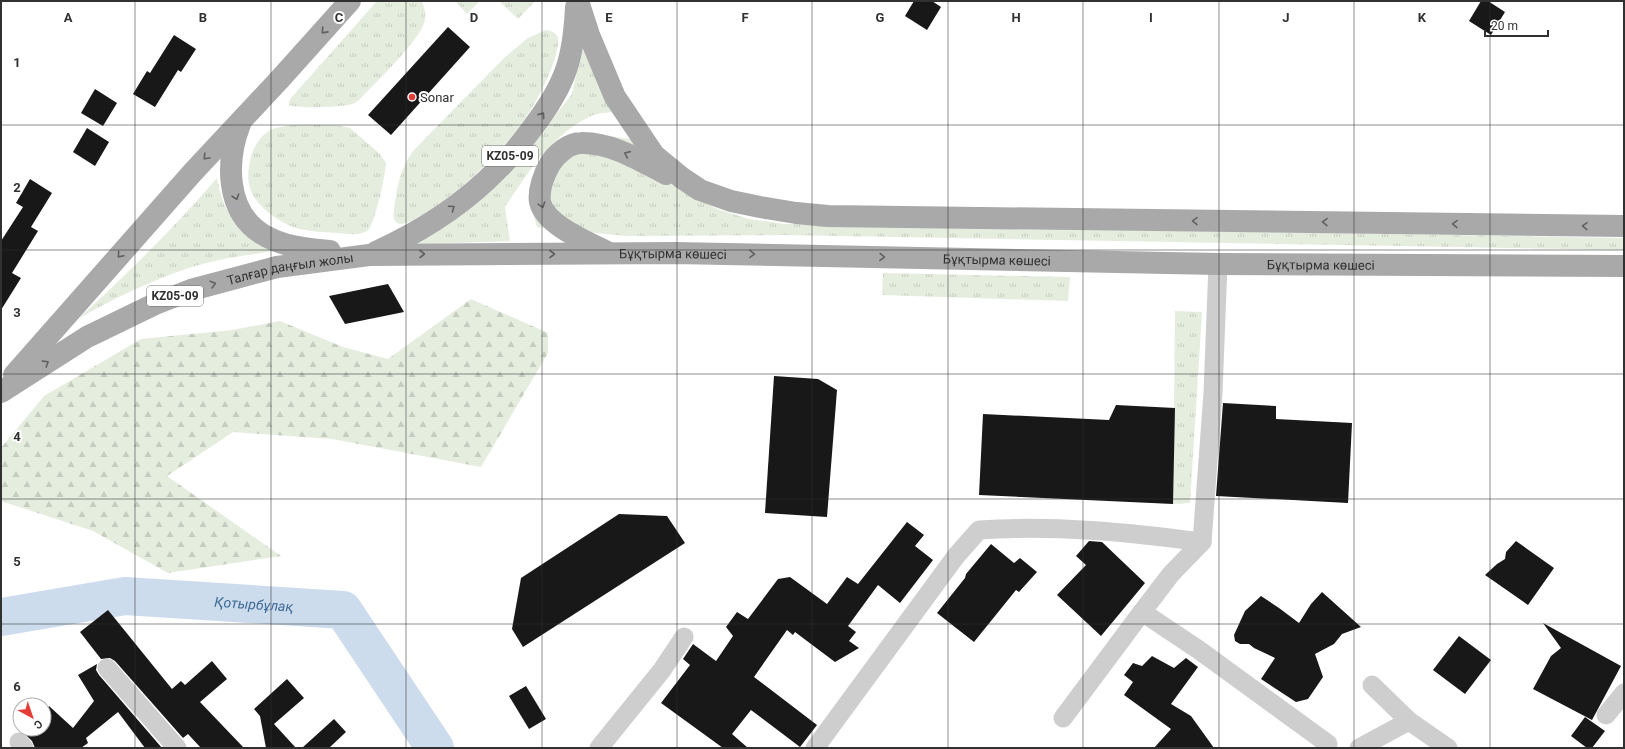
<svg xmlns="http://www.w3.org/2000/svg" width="1625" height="749" font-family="Roboto,sans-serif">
<defs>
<pattern id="grass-tufts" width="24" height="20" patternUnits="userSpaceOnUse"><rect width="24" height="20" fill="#e5eddf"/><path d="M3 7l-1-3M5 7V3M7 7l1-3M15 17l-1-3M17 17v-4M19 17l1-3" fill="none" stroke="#c5ccc0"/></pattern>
<pattern id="forest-firs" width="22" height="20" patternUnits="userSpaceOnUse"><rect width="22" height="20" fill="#e5eddf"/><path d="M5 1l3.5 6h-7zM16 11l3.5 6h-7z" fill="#c5ccc0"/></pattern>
</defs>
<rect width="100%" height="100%" fill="#fff"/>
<!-- grass -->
<g fill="url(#grass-tufts)">
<path d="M 377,1 L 422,1 C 424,7 426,13 425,19 C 423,38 375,83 360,99 C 358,101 355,103 352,104 C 343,107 298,109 289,105 L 289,102 L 291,98 Z"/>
<path d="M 455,1 L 480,1 L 467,14 Z"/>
<path d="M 499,1 L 535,1 L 518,19 Z"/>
<path d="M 546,30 C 564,33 558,45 555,58 C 546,86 531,112 513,135 C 498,153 482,170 464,185 C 454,194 412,225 400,224 C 393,223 393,214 394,209 C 398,184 399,171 414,150 L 505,57 L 528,38 Z"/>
<path d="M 582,48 L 612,112 C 605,113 597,113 591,116 C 552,134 528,173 505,207 L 510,241 L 401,245 L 524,155 L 572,94 Z"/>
<path d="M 336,125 L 350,128 L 380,154 L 386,163 C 385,176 376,221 368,230 C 361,236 347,234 338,233 C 324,232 309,232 296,228 C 277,221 253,205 249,184 C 247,175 249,165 251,157 C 254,146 262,133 273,129 C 288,123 319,125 336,125 Z"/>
<path d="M 603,135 L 630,139 L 689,194 L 717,209 L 749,219 L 785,224 L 1624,238 L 1624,250 L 785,235 L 626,236 L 537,227 L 530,201 L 548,169 Z"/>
<path d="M 217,178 C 225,222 241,230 279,250 C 250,255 220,258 192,267 C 152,280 114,298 78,319 C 127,274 174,228 217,178 Z"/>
<path d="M 883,273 L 1070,277 L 1068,301 L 882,295 Z"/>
<path d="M 1175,311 L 1202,312 L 1190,503 L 1173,504 Z"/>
</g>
<!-- forest -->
<path fill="url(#forest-firs)" d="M 471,299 L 548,333 L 548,353 L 481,467 L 332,439 L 233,432 L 167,476 L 281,556 L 168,573 L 93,531 L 1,501 L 1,448 L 44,396 L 141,339 L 232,330 L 280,321 L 343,347 L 388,359 Z"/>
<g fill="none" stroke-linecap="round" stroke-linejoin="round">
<!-- river -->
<path stroke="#ccdced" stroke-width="38" id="s1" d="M 1,617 L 125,596 L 343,610 L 435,748"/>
</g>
<!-- building -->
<g fill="#181818">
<path d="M 914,1 L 932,1 L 941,7 L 927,30 L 905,16 Z"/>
<path d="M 1481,1 L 1488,1 L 1505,12 L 1491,35 L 1469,21 Z"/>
<path d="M 448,27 L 470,47 L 391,135 L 368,115 Z"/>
<path d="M 174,35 L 196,49 L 181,72 L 178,70 L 155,107 L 133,94 L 147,71 L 150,73 Z"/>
<path d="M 95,89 L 117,103 L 103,126 L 81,113 Z"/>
<path d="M 87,128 L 109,142 L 95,166 L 73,152 Z"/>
<path d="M 30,179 L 52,193 L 31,227 L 38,231 L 12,273 L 21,278 L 1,310 L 1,241 L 23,207 L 16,203 Z"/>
<path d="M 388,284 L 404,312 L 345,324 L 329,296 Z"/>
<path d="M 774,376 L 818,379 L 837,390 L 827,517 L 765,513 Z"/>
<path d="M 1223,403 L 1276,406 L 1276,419 L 1352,423 L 1348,503 L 1216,496 Z"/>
<path d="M 1116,405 L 1175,408 L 1173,504 L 979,495 L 983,414 L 1109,420 Z"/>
<path d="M 619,514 L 667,516 L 685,543 L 523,647 L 512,629 L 521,578 Z"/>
<path d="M 907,522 L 924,535 L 915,546 L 933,560 L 900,603 L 878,585 L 848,626 L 856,632 L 849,641 L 859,648 L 835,662 L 795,632 L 793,635 L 787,630 L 754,677 L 817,725 L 800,747 L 751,710 L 732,734 L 748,748 L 723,748 L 661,703 L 690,665 L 683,659 L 693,644 L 716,661 L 733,636 L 726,627 L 737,612 L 748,619 L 778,579 L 790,577 L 827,604 L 847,577 L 858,584 Z"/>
<path d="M 1089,541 L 1102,542 L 1145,583 L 1101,636 L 1057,595 L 1086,565 L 1076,556 Z"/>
<path d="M 1516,541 L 1554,568 L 1528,605 L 1485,575 L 1497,564 L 1505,559 L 1506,552 Z"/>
<path d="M 991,544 L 1014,563 L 1020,558 L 1037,572 L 1019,592 L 1016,590 L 974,642 L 937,613 L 965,578 L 966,574 Z"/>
<path d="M 1322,592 L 1361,627 L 1342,634 L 1334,644 L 1315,654 L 1323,677 L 1308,699 L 1296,702 L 1261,679 L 1275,658 L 1254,648 L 1249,644 L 1240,644 L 1235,641 L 1234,635 L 1245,611 L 1261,596 L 1279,608 L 1299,623 L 1311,604 Z"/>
<path d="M 108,610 L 172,689 L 181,681 L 185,685 L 212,661 L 227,679 L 200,702 L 244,748 L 201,748 L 188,734 L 183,738 L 115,661 L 110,658 L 101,659 L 80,632 Z"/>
<path d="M 1543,623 L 1621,666 L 1592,720 L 1533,689 L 1551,656 L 1561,648 Z"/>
<path d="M 1459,636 L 1491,660 L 1465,694 L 1433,670 Z"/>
<path d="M 1152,656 L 1174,668 L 1186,658 L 1198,667 L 1171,704 L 1191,716 L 1214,748 L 1154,748 L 1171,729 L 1124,695 L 1133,682 L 1124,675 L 1133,663 L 1142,666 Z"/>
<path d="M 97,664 L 96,670 L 99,675 L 162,748 L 145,748 L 118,712 L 86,738 L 88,743 L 81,748 L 35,748 L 32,741 L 23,732 L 25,731 L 23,729 L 44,729 L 44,714 L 49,706 L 73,728 L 94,701 L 78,675 Z"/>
<path d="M 287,679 L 304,698 L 274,724 L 296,748 L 266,748 L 260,716 L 254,709 Z"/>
<path d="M 526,686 L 546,719 L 529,729 L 509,696 Z"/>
<path d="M 1585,717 L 1605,731 L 1592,748 L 1587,748 L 1571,736 Z"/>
<path d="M 334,719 L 346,732 L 329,748 L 302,748 Z"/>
</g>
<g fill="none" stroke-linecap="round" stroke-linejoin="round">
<!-- street -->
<g stroke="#cecece" stroke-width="19">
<path d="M 1218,264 L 1213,393 L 1202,542 L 1171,574 L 1142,612 L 1199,650 L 1328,744 L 1325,748"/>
<path d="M 107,668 L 177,748"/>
<path d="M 1372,685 L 1409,721"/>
<path d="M 1606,715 L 1624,693"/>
<path d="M 1063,718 L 1142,612"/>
<path d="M 19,742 L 24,748"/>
<path d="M 599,748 L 662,670 L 684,637"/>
<path d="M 815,748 L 956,556 L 979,530 C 1053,525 1128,532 1202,542"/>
<path d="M 1359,748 L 1409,721 L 1448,748"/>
</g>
<!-- primary -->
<g stroke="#a9a9a9" stroke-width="22">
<path d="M 578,1 L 589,35 L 615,97 L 654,155 L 682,178 L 700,190 L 731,201 L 760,207 L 796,213 L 828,216 L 1624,226"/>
<path d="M 240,124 C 226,160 225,211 262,234 C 283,247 307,249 330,251"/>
<path d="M 376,252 C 420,232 464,204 498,169 C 511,157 522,142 533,127 C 546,110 559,90 566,70 C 573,50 575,28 576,7"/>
<path d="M 607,252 C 588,242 545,225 540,202 C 538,190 544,174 550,164 C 556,154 569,143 581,143 C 611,142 641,161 666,174"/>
<path d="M 14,375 L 193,172 L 280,79 L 350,1"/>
<path id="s2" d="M 1,392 L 87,337 L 155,304 L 191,290 L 277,267 L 369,255 L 675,253 L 1218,264 L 1624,266"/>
</g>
</g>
<!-- one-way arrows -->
<defs><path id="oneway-chevron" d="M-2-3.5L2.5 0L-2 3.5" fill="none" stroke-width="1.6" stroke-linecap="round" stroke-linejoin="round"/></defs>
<g stroke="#616161">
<use href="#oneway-chevron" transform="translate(324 31) rotate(132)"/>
<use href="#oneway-chevron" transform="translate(542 115) rotate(-55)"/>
<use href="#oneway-chevron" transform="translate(627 154) rotate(-156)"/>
<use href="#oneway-chevron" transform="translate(206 157) rotate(133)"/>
<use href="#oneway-chevron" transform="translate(236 197) rotate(71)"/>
<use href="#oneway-chevron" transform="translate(542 205) rotate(73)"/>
<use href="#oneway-chevron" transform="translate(452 208) rotate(-35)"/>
<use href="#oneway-chevron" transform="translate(1195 221) rotate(-179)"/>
<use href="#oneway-chevron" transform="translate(1325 222) rotate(-179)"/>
<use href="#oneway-chevron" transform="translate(1455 224) rotate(-179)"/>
<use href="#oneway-chevron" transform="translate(1585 226) rotate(-179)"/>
<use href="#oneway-chevron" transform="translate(422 254)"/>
<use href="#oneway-chevron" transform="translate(552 254)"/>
<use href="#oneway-chevron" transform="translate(752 254) rotate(1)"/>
<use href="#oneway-chevron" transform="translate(120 255) rotate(131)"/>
<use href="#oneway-chevron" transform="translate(882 257) rotate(1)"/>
<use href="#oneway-chevron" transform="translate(213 284) rotate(-16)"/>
<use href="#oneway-chevron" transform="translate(46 363) rotate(-32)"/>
</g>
<!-- grid -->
<path fill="none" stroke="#313131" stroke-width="1" stroke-opacity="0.55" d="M 135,1 L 135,748M 271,1 L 271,748M 406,1 L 406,748M 542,1 L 542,748M 677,1 L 677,748M 812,1 L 812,748M 948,1 L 948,748M 1083,1 L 1083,748M 1219,1 L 1219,748M 1354,1 L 1354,748M 1490,1 L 1490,748M 1,125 L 1624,125M 1,250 L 1624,250M 1,374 L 1624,374M 1,499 L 1624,499M 1,624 L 1624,624"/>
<!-- markers -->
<circle fill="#e53c36" stroke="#fff" stroke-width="1.5" cx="412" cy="97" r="4"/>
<g text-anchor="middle" stroke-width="4" stroke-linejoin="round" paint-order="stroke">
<!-- shield labels -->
<g fill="#fff" stroke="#6f6f6f" stroke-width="1">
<rect x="482" y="146" width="56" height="20" rx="3"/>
<rect x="147" y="286" width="56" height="20" rx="3"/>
</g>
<g font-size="12" font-weight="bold" fill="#313131">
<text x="510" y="160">KZ05-09</text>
<text x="175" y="300">KZ05-09</text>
</g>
<!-- poi labels -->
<g font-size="13" fill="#313131" stroke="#fff" text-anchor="start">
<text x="420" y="102">Sonar</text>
</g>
<!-- street labels -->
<g font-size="13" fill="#313131" stroke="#fff">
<text dy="5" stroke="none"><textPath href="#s2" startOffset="702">Бұқтырма көшесі</textPath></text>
<text dy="5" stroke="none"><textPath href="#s2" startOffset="1026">Бұқтырма көшесі</textPath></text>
<text dy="5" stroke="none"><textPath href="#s2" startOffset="1350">Бұқтырма көшесі</textPath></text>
<text dy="5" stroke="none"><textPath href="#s2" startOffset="318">Талғар даңғыл жолы</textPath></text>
</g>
<!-- water labels -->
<g font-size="14" font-style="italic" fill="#3e6994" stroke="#fff">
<text dy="5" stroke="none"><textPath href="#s1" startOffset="255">Қотырбұлақ</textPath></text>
</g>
</g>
<g font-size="13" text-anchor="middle" font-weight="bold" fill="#313131" stroke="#fff" stroke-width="4" stroke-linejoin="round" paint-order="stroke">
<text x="68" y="22">A</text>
<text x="203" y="22">B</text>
<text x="339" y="22">C</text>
<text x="474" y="22">D</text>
<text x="609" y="22">E</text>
<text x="745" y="22">F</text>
<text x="880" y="22">G</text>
<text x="1016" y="22">H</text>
<text x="1151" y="22">I</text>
<text x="1286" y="22">J</text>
<text x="1422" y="22">K</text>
<text x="17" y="67">1</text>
<text x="17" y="192">2</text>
<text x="17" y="317">3</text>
<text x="17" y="441">4</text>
<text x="17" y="566">5</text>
<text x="17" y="691">6</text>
</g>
<!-- border -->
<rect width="1625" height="749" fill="none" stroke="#313131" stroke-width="4"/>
<!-- north arrow -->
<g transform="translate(32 717) rotate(140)"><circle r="19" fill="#ffffff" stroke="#adadad"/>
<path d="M0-3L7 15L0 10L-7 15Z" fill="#e53c36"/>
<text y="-6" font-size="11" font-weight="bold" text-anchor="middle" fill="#313131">С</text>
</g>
<!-- scale -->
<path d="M1485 30v6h63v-6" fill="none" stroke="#313131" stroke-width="2"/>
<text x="1491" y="30" font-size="12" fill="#313131" stroke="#ffffff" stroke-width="3" paint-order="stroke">20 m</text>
</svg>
